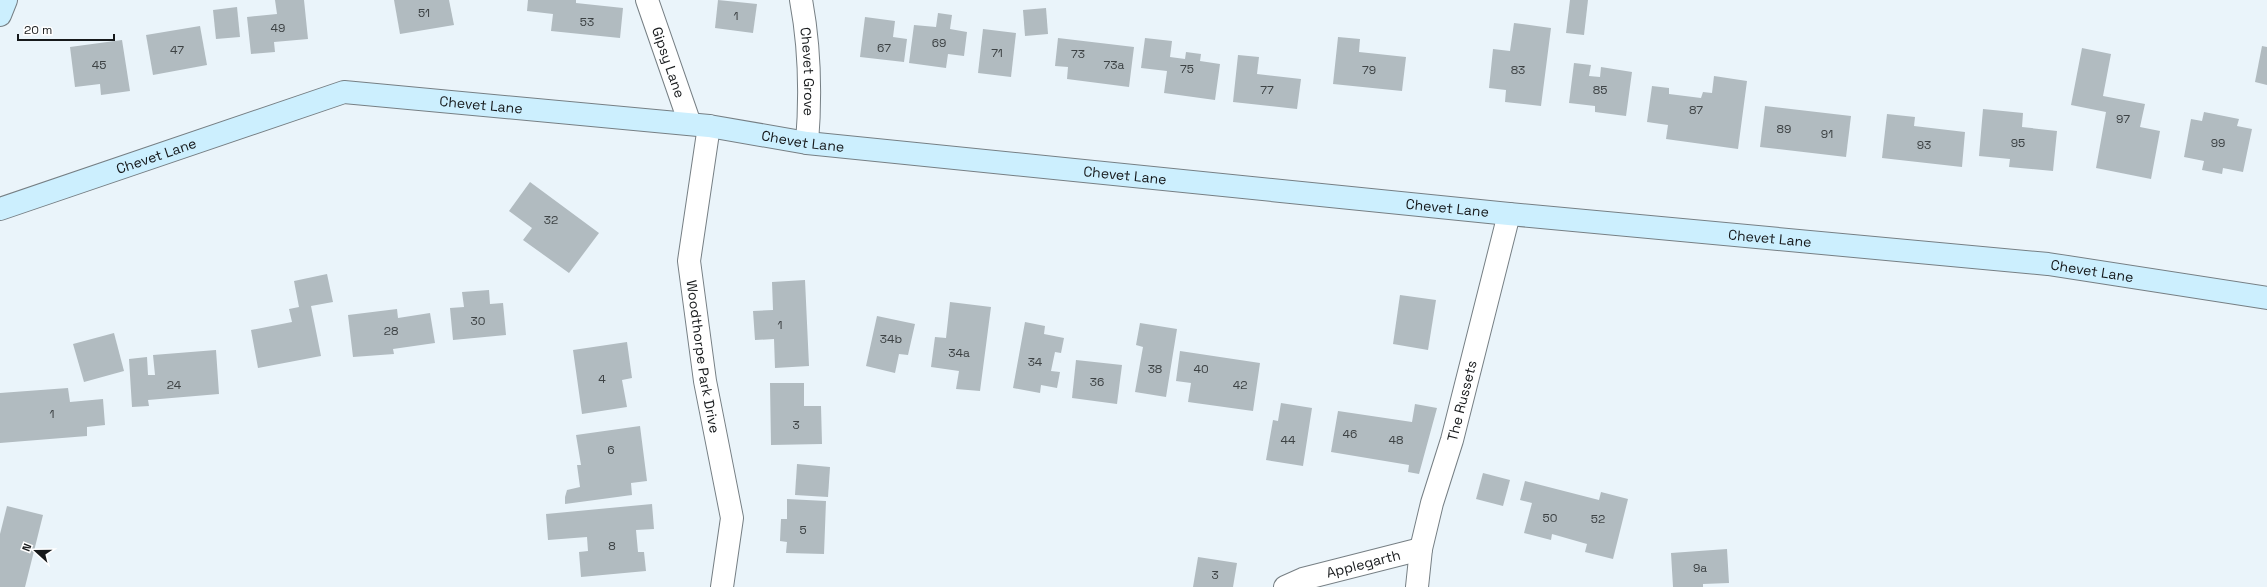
<svg xmlns="http://www.w3.org/2000/svg" width="2267" height="587" font-family="'Space Grotesk',sans-serif">
<rect width="100%" height="100%" fill="#eaf4fa"/>
<!-- building -->
<g fill="#b1bbc0">
<path d="M 275,0 L 304,0 L 308,39 L 274,42 L 275,52 L 251,54 L 247,17 L 277,14 Z"/>
<path d="M 394,0 L 449,0 L 454,25 L 400,34 Z"/>
<path d="M 528,0 L 576,0 L 576,3 L 623,8 L 620,38 L 551,31 L 553,14 L 527,11 Z"/>
<path d="M 718,0 L 757,4 L 753,33 L 715,28 Z"/>
<path d="M 1570,0 L 1588,0 L 1584,35 L 1566,33 Z"/>
<path d="M 237,7 L 240,37 L 216,39 L 213,10 Z"/>
<path d="M 1046,8 L 1048,34 L 1025,36 L 1023,10 Z"/>
<path d="M 938,13 L 952,15 L 950,29 L 967,32 L 964,56 L 948,54 L 946,68 L 909,63 L 914,25 L 936,27 Z"/>
<path d="M 865,17 L 895,21 L 893,37 L 907,39 L 904,62 L 860,57 Z"/>
<path d="M 1514,23 L 1551,28 L 1541,106 L 1505,102 L 1506,90 L 1489,88 L 1493,49 L 1510,51 Z"/>
<path d="M 200,26 L 207,65 L 153,75 L 146,35 Z"/>
<path d="M 983,29 L 1016,33 L 1011,77 L 978,73 Z"/>
<path d="M 1338,37 L 1360,39 L 1359,52 L 1406,57 L 1402,91 L 1333,84 Z"/>
<path d="M 1058,38 L 1134,47 L 1129,87 L 1067,79 L 1068,67 L 1055,66 Z"/>
<path d="M 1145,38 L 1172,41 L 1170,57 L 1185,59 L 1186,52 L 1201,54 L 1200,61 L 1220,64 L 1215,100 L 1164,93 L 1167,71 L 1141,68 Z"/>
<path d="M 122,40 L 130,91 L 101,95 L 100,84 L 75,87 L 70,47 Z"/>
<path d="M 2262,46 L 2267,47 L 2267,85 L 2255,82 Z"/>
<path d="M 2082,48 L 2111,54 L 2103,96 L 2145,104 L 2140,127 L 2160,131 L 2151,179 L 2096,168 L 2106,112 L 2071,105 Z"/>
<path d="M 1238,55 L 1259,57 L 1257,74 L 1301,79 L 1297,109 L 1233,102 Z"/>
<path d="M 1574,63 L 1591,65 L 1589,76 L 1600,77 L 1601,67 L 1632,72 L 1626,116 L 1595,112 L 1595,106 L 1569,103 Z"/>
<path d="M 1714,76 L 1747,81 L 1738,149 L 1666,139 L 1668,125 L 1647,122 L 1652,86 L 1669,88 L 1669,94 L 1701,98 L 1703,92 L 1712,93 Z"/>
<path d="M 1765,106 L 1851,116 L 1846,157 L 1760,147 Z"/>
<path d="M 1983,109 L 2023,113 L 2022,127 L 2057,131 L 2053,171 L 2009,167 L 2010,159 L 1979,156 Z"/>
<path d="M 2204,112 L 2239,119 L 2237,126 L 2252,129 L 2243,172 L 2223,168 L 2222,174 L 2202,170 L 2204,161 L 2184,157 L 2191,119 L 2202,121 Z"/>
<path d="M 1887,114 L 1915,117 L 1914,126 L 1965,132 L 1962,167 L 1882,158 Z"/>
<path d="M 530,182 L 599,233 L 569,273 L 523,240 L 532,228 L 509,211 Z"/>
<path d="M 327,274 L 333,302 L 311,306 L 321,356 L 258,368 L 251,330 L 292,322 L 289,309 L 299,307 L 294,281 Z"/>
<path d="M 805,280 L 809,366 L 775,368 L 774,339 L 755,340 L 753,311 L 773,310 L 772,282 Z"/>
<path d="M 489,290 L 490,304 L 503,303 L 506,335 L 453,340 L 450,308 L 464,307 L 462,292 Z"/>
<path d="M 1400,295 L 1436,300 L 1428,350 L 1393,344 Z"/>
<path d="M 950,302 L 991,307 L 980,391 L 956,389 L 959,371 L 931,367 L 935,337 L 946,338 Z"/>
<path d="M 397,309 L 398,318 L 430,313 L 435,343 L 393,349 L 394,354 L 353,357 L 348,315 Z"/>
<path d="M 877,316 L 915,324 L 908,355 L 899,354 L 895,373 L 866,366 Z"/>
<path d="M 1025,322 L 1045,326 L 1044,334 L 1064,338 L 1061,353 L 1055,352 L 1051,371 L 1060,372 L 1057,388 L 1041,385 L 1040,393 L 1013,388 Z"/>
<path d="M 1140,323 L 1177,329 L 1166,397 L 1135,392 L 1143,347 L 1136,345 Z"/>
<path d="M 114,333 L 124,371 L 84,382 L 73,344 Z"/>
<path d="M 627,342 L 632,378 L 622,380 L 627,407 L 582,414 L 573,350 Z"/>
<path d="M 216,350 L 219,394 L 148,400 L 149,406 L 132,407 L 129,359 L 147,357 L 148,375 L 155,375 L 153,355 Z"/>
<path d="M 1180,351 L 1260,363 L 1253,411 L 1188,402 L 1191,383 L 1176,381 Z"/>
<path d="M 1076,360 L 1122,365 L 1117,404 L 1072,398 Z"/>
<path d="M 770,383 L 804,383 L 804,406 L 821,406 L 822,444 L 771,445 Z"/>
<path d="M 68,388 L 70,402 L 103,399 L 105,425 L 87,427 L 87,436 L 0,443 L 0,393 Z"/>
<path d="M 1281,403 L 1312,408 L 1303,466 L 1266,460 L 1273,420 L 1278,421 Z"/>
<path d="M 1415,404 L 1437,408 L 1419,474 L 1408,472 L 1409,465 L 1331,452 L 1338,411 L 1412,422 Z"/>
<path d="M 640,426 L 647,481 L 631,483 L 632,495 L 565,504 L 565,497 L 567,490 L 580,487 L 577,465 L 581,465 L 576,435 Z"/>
<path d="M 797,464 L 830,467 L 828,497 L 795,495 Z"/>
<path d="M 1483,473 L 1510,480 L 1503,506 L 1476,499 Z"/>
<path d="M 1525,481 L 1599,500 L 1601,492 L 1628,499 L 1613,559 L 1585,552 L 1587,544 L 1552,534 L 1551,540 L 1524,533 L 1532,503 L 1520,500 Z"/>
<path d="M 787,499 L 826,501 L 824,554 L 786,553 L 787,542 L 780,541 L 781,519 L 787,519 Z"/>
<path d="M 652,504 L 654,529 L 636,530 L 638,552 L 644,552 L 646,571 L 581,577 L 579,552 L 588,551 L 587,537 L 548,540 L 546,514 Z"/>
<path d="M 7,506 L 43,515 L 25,587 L 0,587 L 0,534 Z"/>
<path d="M 1727,549 L 1729,583 L 1703,584 L 1703,587 L 1673,587 L 1671,553 Z"/>
<path d="M 1198,557 L 1237,563 L 1233,587 L 1193,587 Z"/>
</g>
<g fill="none" stroke-linecap="round" stroke-linejoin="round">
<defs>
<g id="street">
<path id="s1" d="M 647,0 L 690,124"/>
<path id="s2" d="M 801,0 C 810,48 811,94 807,143"/>
<path id="s3" d="M 709,126 L 689,261 L 705,381 L 732,518 L 722,587"/>
<path id="s4" d="M 1285,587 L 1303,579 L 1421,549"/>
<path id="s5" d="M 1417,587 L 1421,549 L 1432,503 L 1452,440 L 1509,214"/>
</g>
<g id="secondary">
<path d="M 0,15 L 6,0"/>
<path id="s6" d="M 0,209 L 344,92 L 709,126 L 807,143 L 1509,214 L 2048,264 L 2267,298"/>
</g>
</defs>
<!-- street casing -->
<use href="#street" stroke="#767f84" stroke-width="24"/>
<!-- secondary casing -->
<use href="#secondary" stroke="#767f84" stroke-width="24"/>
<!-- street -->
<use href="#street" stroke="#fff" stroke-width="22"/>
<!-- secondary -->
<use href="#secondary" stroke="#cceffe" stroke-width="22"/>
</g>
<g text-anchor="middle" stroke-width="3" stroke-linejoin="round" paint-order="stroke">
<!-- number labels -->
<g font-size="12" fill="#3d4244">
<text x="424" y="17">51</text>
<text x="736" y="20">1</text>
<text x="587" y="26">53</text>
<text x="278" y="32">49</text>
<text x="939" y="47">69</text>
<text x="884" y="52">67</text>
<text x="177" y="54">47</text>
<text x="997" y="57">71</text>
<text x="1078" y="58">73</text>
<text x="99" y="69">45</text>
<text x="1114" y="69">73a</text>
<text x="1187" y="73">75</text>
<text x="1369" y="74">79</text>
<text x="1518" y="74">83</text>
<text x="1267" y="94">77</text>
<text x="1600" y="94">85</text>
<text x="1696" y="114">87</text>
<text x="2123" y="123">97</text>
<text x="1784" y="133">89</text>
<text x="1827" y="138">91</text>
<text x="2018" y="147">95</text>
<text x="2218" y="147">99</text>
<text x="1924" y="149">93</text>
<text x="551" y="224">32</text>
<text x="478" y="325">30</text>
<text x="780" y="329">1</text>
<text x="391" y="335">28</text>
<text x="891" y="343">34b</text>
<text x="959" y="357">34a</text>
<text x="1035" y="366">34</text>
<text x="1155" y="373">38</text>
<text x="1201" y="373">40</text>
<text x="602" y="383">4</text>
<text x="1097" y="386">36</text>
<text x="174" y="389">24</text>
<text x="1240" y="389">42</text>
<text x="52" y="418">1</text>
<text x="796" y="429">3</text>
<text x="1350" y="438">46</text>
<text x="1288" y="444">44</text>
<text x="1396" y="444">48</text>
<text x="611" y="454">6</text>
<text x="1550" y="522">50</text>
<text x="1598" y="523">52</text>
<text x="803" y="534">5</text>
<text x="612" y="550">8</text>
<text x="1700" y="572">9a</text>
<text x="1215" y="579">3</text>
</g>
<!-- street labels -->
<g font-size="14" fill="#16191b" stroke="#fff">
<text dy="5" stroke="none"><textPath href="#s1" startOffset="66">Gipsy Lane</textPath></text>
<text dy="5" stroke="none"><textPath href="#s2" startOffset="72">Chevet Grove</textPath></text>
<text dy="5" stroke="none"><textPath href="#s6" startOffset="501">Chevet Lane</textPath></text>
<text dy="5" stroke="none"><textPath href="#s6" startOffset="825">Chevet Lane</textPath></text>
<text dy="5" stroke="none"><textPath href="#s6" startOffset="165">Chevet Lane</textPath></text>
<text dy="5" stroke="none"><textPath href="#s6" startOffset="1149">Chevet Lane</textPath></text>
<text dy="5" stroke="none"><textPath href="#s6" startOffset="1473">Chevet Lane</textPath></text>
<text dy="5" stroke="none"><textPath href="#s6" startOffset="1797">Chevet Lane</textPath></text>
<text dy="5" stroke="none"><textPath href="#s6" startOffset="2121">Chevet Lane</textPath></text>
<text dy="5" stroke="none"><textPath href="#s3" startOffset="233">Woodthorpe Park Drive</textPath></text>
<text dy="5" stroke="none"><textPath href="#s5" startOffset="192">The Russets</textPath></text>
<text dy="5" stroke="none"><textPath href="#s4" startOffset="82">Applegarth</textPath></text>
</g>
</g>
<!-- north arrow -->
<g transform="translate(36 551) rotate(291)" stroke="#ffffff" stroke-width="3" paint-order="stroke">
<path d="M0-3L7 15L0 10L-7 15Z" fill="#16191b"/>
<text y="-6" font-size="11" font-weight="bold" text-anchor="middle" fill="#16191b">N</text>
</g>
<!-- scale -->
<path d="M18 34v6h96v-6" fill="none" stroke="#16191b" stroke-width="2"/>
<text x="24" y="34" font-size="12" fill="#16191b" stroke="#ffffff" stroke-width="3" paint-order="stroke">20 m</text>
</svg>
